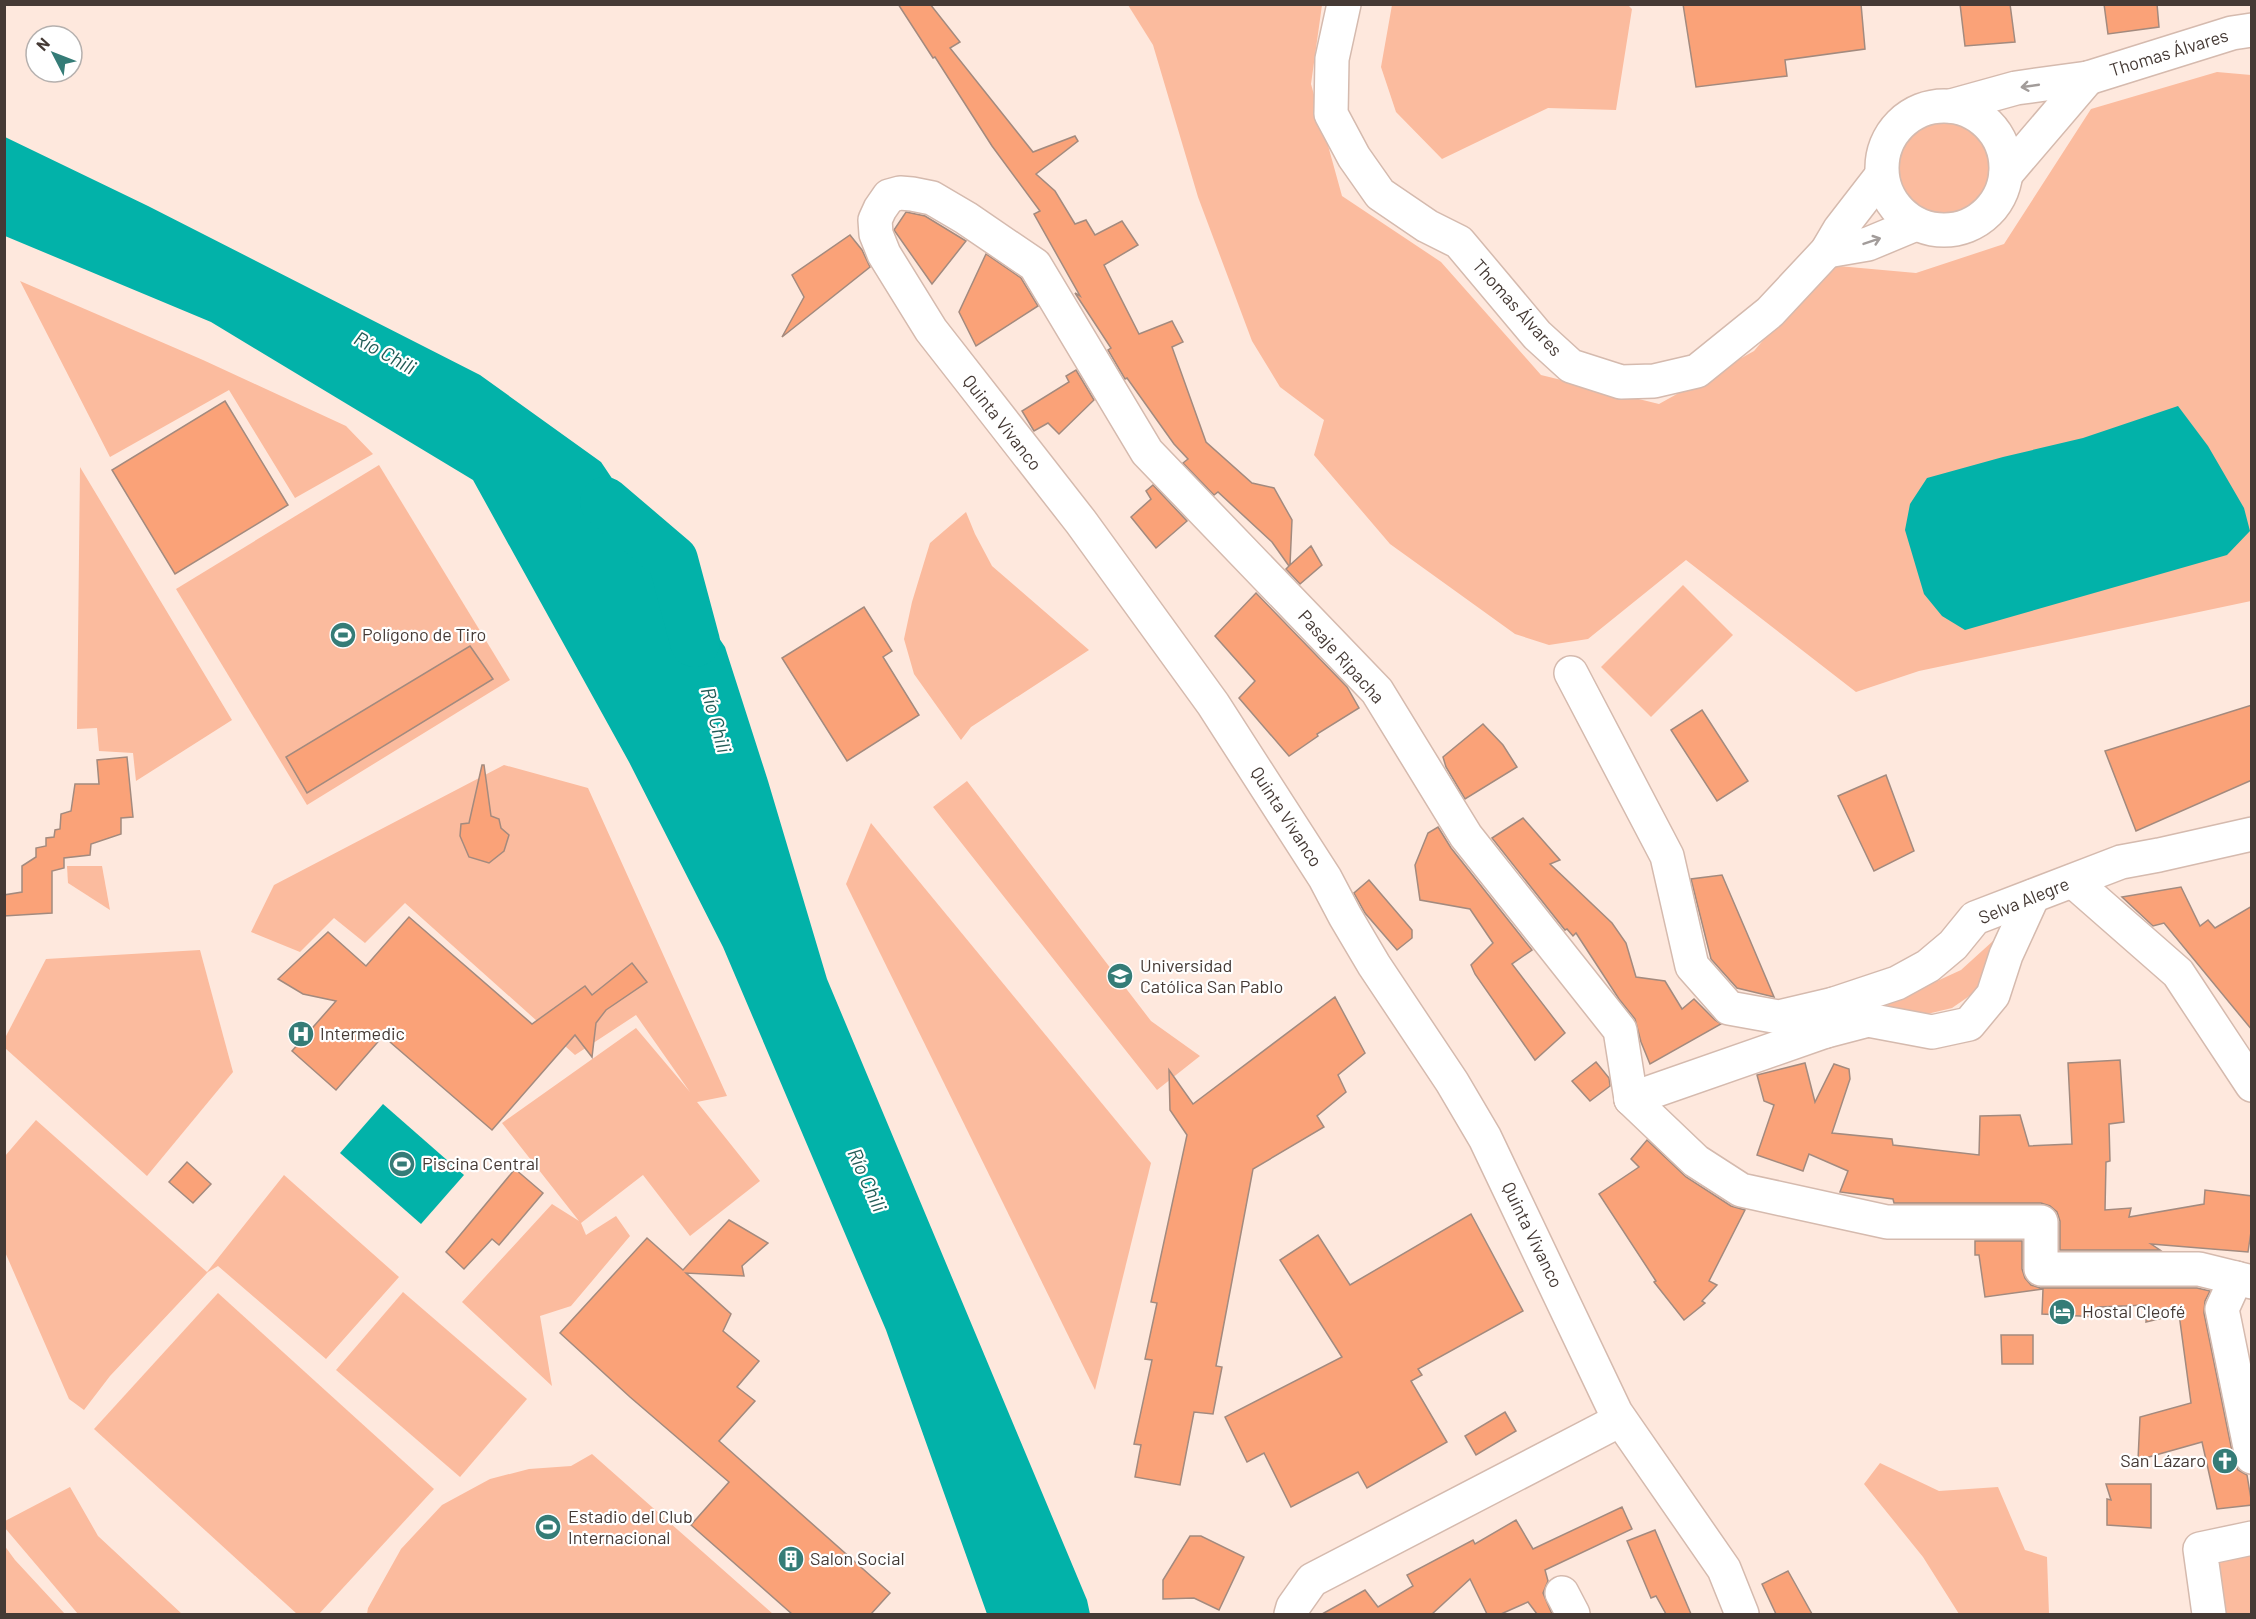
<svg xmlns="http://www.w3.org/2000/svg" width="2256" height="1619" font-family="Barlow,sans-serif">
<rect width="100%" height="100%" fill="#fee8dd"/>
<!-- green -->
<g fill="#fbbb9e">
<path d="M 1627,4 L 1632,9 L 1616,110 L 1548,108 L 1442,159 L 1396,112 L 1381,67 L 1392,5 Z"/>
<path d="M 1128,5 L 1322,5 L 1311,84 L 1342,196 L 1441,262 L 1541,375 L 1659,404 L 1754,351 L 1827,265 L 1916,273 L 2004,244 L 2091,109 L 2217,72 L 2251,75 L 2251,601 L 1919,671 L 1856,692 L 1686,560 L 1588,639 L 1549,645 L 1515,634 L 1390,544 L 1314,455 L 1324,420 L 1280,387 L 1252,341 L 1198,197 L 1153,45 Z"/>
<circle cx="1943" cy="166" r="50"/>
<path d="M 20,281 L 203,360 L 346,426 L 373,454 L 295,498 L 229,390 L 110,457 Z"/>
<path d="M 379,465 L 510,680 L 307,805 L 176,589 Z"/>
<path d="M 80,467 L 232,720 L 136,781 L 133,753 L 99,751 L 97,728 L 77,729 Z"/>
<path d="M 966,512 L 975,534 L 992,566 L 1089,650 L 971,727 L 961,740 L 914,674 L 904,639 L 912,602 L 930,543 Z"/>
<path d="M 1683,585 L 1733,635 L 1651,717 L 1601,667 Z"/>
<path d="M 504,765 L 588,788 L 727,1096 L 697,1102 L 760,1181 L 690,1236 L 643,1175 L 581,1223 L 586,1235 L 616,1216 L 630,1236 L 571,1306 L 540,1316 L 552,1386 L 462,1302 L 552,1204 L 579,1221 L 502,1123 L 636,1028 L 690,1092 L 636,1015 L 575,1055 L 405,903 L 365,943 L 334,918 L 300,952 L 251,932 L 274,885 Z"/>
<path d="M 967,781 L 1151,1021 L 1200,1056 L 1157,1090 L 933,807 Z"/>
<path d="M 871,823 L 1151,1163 L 1095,1390 L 846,884 Z"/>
<path d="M 67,866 L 102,866 L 110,910 L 68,883 Z"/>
<path d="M 2004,931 L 1981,988 L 1952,1008 L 1923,1015 L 1885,1005 L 1961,970 Z"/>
<path d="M 200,950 L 233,1072 L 147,1176 L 5,1048 L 5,1038 L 46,959 Z"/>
<path d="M 36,1120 L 207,1272 L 284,1175 L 399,1277 L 326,1359 L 218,1266 L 208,1272 L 110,1376 L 84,1410 L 69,1399 L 5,1252 L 5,1156 Z"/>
<path d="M 403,1292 L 527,1399 L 460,1477 L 336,1370 Z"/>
<path d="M 218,1293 L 434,1489 L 319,1614 L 297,1614 L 94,1429 Z"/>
<path d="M 592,1454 L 773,1614 L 367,1614 L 368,1608 L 401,1549 L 442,1505 L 490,1479 L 529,1469 L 571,1466 Z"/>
<path d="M 1880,1463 L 1939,1491 L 1998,1487 L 2025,1550 L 2047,1557 L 2049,1614 L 1959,1614 L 1923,1557 L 1864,1484 Z"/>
<path d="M 70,1487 L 98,1536 L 182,1614 L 78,1614 L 5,1528 L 5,1521 Z"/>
<path d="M 4,1545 L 15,1560 L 65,1614 L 5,1614 Z"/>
<path d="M 2251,1553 L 2251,1614 L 2225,1614 L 2218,1557 Z"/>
</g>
<!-- water -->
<g fill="#02b2a9">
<path d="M 5,137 L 148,206 L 480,375 L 601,462 L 725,647 L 768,781 L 827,979 L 1087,1600 L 1090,1614 L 987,1614 L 886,1330 L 723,947 L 629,762 L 473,480 L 211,322 L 5,236 Z"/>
<path d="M 2178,406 L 2208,446 L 2244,508 L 2250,531 L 2227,555 L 1965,630 L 1942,616 L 1924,594 L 1905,530 L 1910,504 L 1927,478 L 2003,457 L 2083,438 Z"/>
<path d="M 383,1104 L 464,1175 L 421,1224 L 340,1153 Z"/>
</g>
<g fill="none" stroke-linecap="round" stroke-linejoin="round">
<!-- river -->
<path stroke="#02b2a9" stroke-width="50" d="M 605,502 L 673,560 L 695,642"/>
</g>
<!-- building -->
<g fill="#faa278" stroke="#a38a7e" stroke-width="1.5">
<path d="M 898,4 L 930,4 L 960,42 L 950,48 L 1033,152 L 1075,136 L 1078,141 L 1036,174 L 1055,191 L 1075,224 L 1086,220 L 1095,235 L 1122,221 L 1138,245 L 1104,265 L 1139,334 L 1172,321 L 1183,342 L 1172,347 L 1206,442 L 1252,483 L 1274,488 L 1292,520 L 1290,565 L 1311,546 L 1322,565 L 1300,584 L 1286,569 L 1289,566 L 1272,542 L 1218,492 L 1214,495 L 1183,463 L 1188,459 L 1174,444 L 1127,378 L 1125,379 L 1108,350 L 1111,348 L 1075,293 L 1080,296 L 1034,214 L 1040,211 L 992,146 L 935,57 L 933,58 Z"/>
<path d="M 1683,4 L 1861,4 L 1865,49 L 1785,60 L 1787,76 L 1696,87 Z"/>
<path d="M 1960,4 L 2010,4 L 2015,42 L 1965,46 Z"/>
<path d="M 2104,4 L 2157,4 L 2159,27 L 2108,34 Z"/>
<path d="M 906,212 L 925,216 L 966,241 L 932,284 L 894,230 Z"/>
<path d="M 850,235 L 862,250 L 870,267 L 782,337 L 804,297 L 792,275 Z"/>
<path d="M 986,254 L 1021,278 L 1038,306 L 976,346 L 959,312 Z"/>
<path d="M 1076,370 L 1094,400 L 1059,434 L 1048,423 L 1034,431 L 1022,411 L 1069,382 L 1066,376 Z"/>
<path d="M 225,401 L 288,505 L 175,574 L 112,470 Z"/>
<path d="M 1153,485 L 1187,521 L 1156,548 L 1131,517 L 1151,499 L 1146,491 Z"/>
<path d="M 1256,593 L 1347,687 L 1359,708 L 1317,734 L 1318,736 L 1289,756 L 1239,698 L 1255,681 L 1215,636 Z"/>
<path d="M 864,607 L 892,651 L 883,657 L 919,715 L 847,761 L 782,658 Z"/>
<path d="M 470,646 L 493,679 L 307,793 L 286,757 Z"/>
<path d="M 2252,705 L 2252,780 L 2136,831 L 2105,751 Z"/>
<path d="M 1702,710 L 1748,781 L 1717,801 L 1671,730 Z"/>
<path d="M 1483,724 L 1503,745 L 1517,767 L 1465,799 L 1446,767 L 1443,757 Z"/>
<path d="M 127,757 L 133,817 L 121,818 L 121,834 L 91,844 L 90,855 L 64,858 L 64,868 L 52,871 L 52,913 L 4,916 L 4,895 L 22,892 L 22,866 L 36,857 L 36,848 L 46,846 L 46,838 L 54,837 L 55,830 L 60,829 L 61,814 L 71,811 L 75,784 L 99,784 L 97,760 Z"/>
<path d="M 482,765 L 484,765 L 491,816 L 499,819 L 501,828 L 509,835 L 504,851 L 489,863 L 469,857 L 460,836 L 461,824 L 469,823 Z"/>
<path d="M 1886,775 L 1914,851 L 1874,871 L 1838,796 Z"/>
<path d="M 1523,818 L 1560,860 L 1550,864 L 1612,923 L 1626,943 L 1636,977 L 1665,981 L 1682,1009 L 1694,999 L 1715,1020 L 1721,1024 L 1650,1064 L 1641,1042 L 1635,1019 L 1619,999 L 1576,933 L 1573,936 L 1567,929 L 1565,930 L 1492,838 Z"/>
<path d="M 1438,827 L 1451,848 L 1532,950 L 1512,964 L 1565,1033 L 1535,1060 L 1475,974 L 1471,965 L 1493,943 L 1470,909 L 1420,900 L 1415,865 L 1428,833 Z"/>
<path d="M 1722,875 L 1749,938 L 1774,997 L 1737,988 L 1711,959 L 1691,879 Z"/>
<path d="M 1369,880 L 1412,930 L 1412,938 L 1397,950 L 1365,913 L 1354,893 Z"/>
<path d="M 2181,887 L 2200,926 L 2208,920 L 2215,928 L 2252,906 L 2252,1030 L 2164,923 L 2153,926 L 2122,897 Z"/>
<path d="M 409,917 L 532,1024 L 585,986 L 592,995 L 632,963 L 647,982 L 606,1010 L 596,1023 L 592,1057 L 575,1035 L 492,1130 L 383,1036 L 336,1090 L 292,1051 L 336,1001 L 303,994 L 278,979 L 328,932 L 366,966 Z"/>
<path d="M 1335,997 L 1365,1053 L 1338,1075 L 1346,1092 L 1317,1116 L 1324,1127 L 1253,1169 L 1216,1366 L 1222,1367 L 1213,1414 L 1194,1412 L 1180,1485 L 1135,1477 L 1141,1445 L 1134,1444 L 1152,1360 L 1145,1359 L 1157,1303 L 1151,1302 L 1187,1135 L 1170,1110 L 1169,1070 L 1193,1104 Z"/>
<path d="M 2120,1060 L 2124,1122 L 2109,1124 L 2110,1161 L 2106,1162 L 2105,1210 L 2131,1208 L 2129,1217 L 2204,1204 L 2205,1190 L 2252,1196 L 2252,1225 L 2248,1252 L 2151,1244 L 2160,1250 L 2060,1250 L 2060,1221 L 2057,1212 L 2050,1206 L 2041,1203 L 1894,1203 L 1893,1199 L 1840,1192 L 1848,1171 L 1809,1154 L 1803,1171 L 1757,1155 L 1774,1105 L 1764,1101 L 1757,1075 L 1805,1063 L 1815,1102 L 1834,1064 L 1849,1069 L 1850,1079 L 1832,1133 L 1892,1139 L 1893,1145 L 1979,1155 L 1980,1116 L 2020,1115 L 2029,1146 L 2072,1144 L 2068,1063 Z"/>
<path d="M 1596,1062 L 1609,1078 L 1610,1086 L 1590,1101 L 1572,1081 Z"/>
<path d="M 1647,1140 L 1686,1177 L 1731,1206 L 1745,1210 L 1709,1281 L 1717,1285 L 1702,1301 L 1705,1303 L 1684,1320 L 1654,1282 L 1656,1281 L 1599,1194 L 1639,1167 L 1631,1159 Z"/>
<path d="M 187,1162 L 211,1184 L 193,1203 L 169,1182 Z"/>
<path d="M 515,1169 L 543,1193 L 499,1245 L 492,1239 L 464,1269 L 446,1252 Z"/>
<path d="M 1471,1214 L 1523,1311 L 1418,1369 L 1422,1375 L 1411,1381 L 1447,1442 L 1367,1488 L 1358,1472 L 1291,1507 L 1264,1453 L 1247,1462 L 1225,1417 L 1342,1357 L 1280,1260 L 1318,1235 L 1350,1285 Z"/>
<path d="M 729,1220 L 768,1243 L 742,1266 L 744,1276 L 686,1273 L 731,1314 L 723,1331 L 759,1361 L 737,1387 L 755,1401 L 719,1441 L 890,1593 L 871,1614 L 792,1614 L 691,1525 L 729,1482 L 630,1397 L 560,1333 L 647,1238 L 683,1270 Z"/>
<path d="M 1975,1241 L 2022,1241 L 2022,1269 L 2025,1278 L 2031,1285 L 2040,1288 L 2197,1288 L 2210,1291 L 2205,1301 L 2204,1313 L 2234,1461 L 2238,1470 L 2247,1475 L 2252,1505 L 2217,1509 L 2202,1442 L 2138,1460 L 2140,1417 L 2191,1403 L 2179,1314 L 2146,1322 L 2147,1305 L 2098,1307 L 2098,1317 L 2042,1314 L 2043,1289 L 1985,1297 L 1979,1255 L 1975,1255 Z"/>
<path d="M 2001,1335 L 2033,1335 L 2033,1364 L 2002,1364 Z"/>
<path d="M 1505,1412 L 1516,1431 L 1476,1455 L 1465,1436 Z"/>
<path d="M 2106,1484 L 2151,1484 L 2151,1528 L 2107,1525 L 2107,1499 L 2111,1500 Z"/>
<path d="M 1622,1507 L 1632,1529 L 1545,1570 L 1548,1581 L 1543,1593 L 1552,1614 L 1537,1614 L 1528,1602 L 1501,1614 L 1487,1614 L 1470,1579 L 1432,1614 L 1322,1614 L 1365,1590 L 1378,1607 L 1413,1586 L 1407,1575 L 1473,1540 L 1475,1544 L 1516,1520 L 1533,1549 Z"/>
<path d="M 1655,1530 L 1691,1614 L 1666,1614 L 1656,1596 L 1651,1598 L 1627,1541 Z"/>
<path d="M 1190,1536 L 1201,1536 L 1244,1557 L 1219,1610 L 1194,1598 L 1163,1599 L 1163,1580 Z"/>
<path d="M 1788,1571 L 1812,1614 L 1776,1614 L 1762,1584 Z"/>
</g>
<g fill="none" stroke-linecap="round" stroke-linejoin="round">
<defs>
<g id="minor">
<path d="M 1344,4 L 1332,59 L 1331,114 L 1354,157 L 1380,194 L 1427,226 L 1459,242 L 1537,335 L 1571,366 L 1621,382 L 1654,381 L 1697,371 L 1770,312 L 1827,251 L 1840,229 L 1881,176"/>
<circle cx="1944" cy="168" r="62"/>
<path d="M 1951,106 L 2016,88 L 2088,78 L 2232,33 L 2252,30"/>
<path d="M 2006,174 L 2088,78"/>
<path d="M 1827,251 L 1868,244 L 1916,224"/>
<path d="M 1571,673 L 1667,856 L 1692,966 L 1729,1008 L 1779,1017 L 1834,1004"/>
<path d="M 2073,881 L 2178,973 L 2252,1085"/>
<path d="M 1826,1031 L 1868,1020 L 1932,1032 L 1969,1024 L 1993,995 L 2006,955 L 2033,896"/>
<path d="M 1631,1099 L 1620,1030 L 1466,836 L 1377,691 L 1147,452 L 1035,265 L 966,218 L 932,198 L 912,194 L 900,193 L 889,196 L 880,209 L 875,220 L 876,234 L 884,254 L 931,330 L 1081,522 L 1213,704 L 1325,878 L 1345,916 L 1374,965 L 1452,1082 L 1485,1138 L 1616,1413 L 1724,1569 L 1742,1614"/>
<path d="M 1631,1099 L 1696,1161 L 1741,1190 L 1887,1222 L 2041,1222 L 2041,1269 L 2199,1269 L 2252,1282"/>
<path d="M 1631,1099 L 1826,1031 L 1834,1004 L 1897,983 L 1928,966 L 1953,945 L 1975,918 L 2121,862 L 2159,855 L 2252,834"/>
<path d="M 2236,1278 L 2222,1309 L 2252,1457"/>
<path d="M 1562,1593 L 1573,1614"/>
<path d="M 1291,1614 L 1293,1607 L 1312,1580 L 1620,1420"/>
<path d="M 2209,1614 L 2200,1549 L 2252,1538"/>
</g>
</defs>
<!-- minor casing -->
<use href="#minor" stroke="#d5baae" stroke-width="36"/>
<!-- minor -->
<use href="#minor" stroke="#fff" stroke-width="33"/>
</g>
<!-- one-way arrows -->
<defs><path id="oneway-shaft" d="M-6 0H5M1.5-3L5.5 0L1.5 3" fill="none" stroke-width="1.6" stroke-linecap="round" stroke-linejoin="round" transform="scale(1.5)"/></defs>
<g stroke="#a29c9a">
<use href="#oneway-shaft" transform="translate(2030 86) rotate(172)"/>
<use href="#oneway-shaft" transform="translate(1872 241) rotate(-19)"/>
</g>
<!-- icons -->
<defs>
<symbol id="stadium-disc" viewBox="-11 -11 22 22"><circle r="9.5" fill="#357c77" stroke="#fff"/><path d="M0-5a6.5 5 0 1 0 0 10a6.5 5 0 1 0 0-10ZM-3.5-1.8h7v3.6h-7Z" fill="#fff"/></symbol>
<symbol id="university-disc" viewBox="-11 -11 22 22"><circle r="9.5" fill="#357c77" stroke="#fff"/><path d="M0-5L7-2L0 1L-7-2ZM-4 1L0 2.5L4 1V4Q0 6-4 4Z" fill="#fff"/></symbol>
<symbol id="hospital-disc" viewBox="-11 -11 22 22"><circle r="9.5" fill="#357c77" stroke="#fff"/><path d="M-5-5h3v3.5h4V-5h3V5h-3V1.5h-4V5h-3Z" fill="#fff"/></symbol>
<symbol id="hotel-disc" viewBox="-11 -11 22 22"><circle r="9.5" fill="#357c77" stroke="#fff"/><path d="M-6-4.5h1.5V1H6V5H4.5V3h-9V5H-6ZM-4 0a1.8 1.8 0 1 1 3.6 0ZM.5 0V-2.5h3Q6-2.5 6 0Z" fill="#fff"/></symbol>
<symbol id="church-disc" viewBox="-11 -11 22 22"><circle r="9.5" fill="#357c77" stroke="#fff"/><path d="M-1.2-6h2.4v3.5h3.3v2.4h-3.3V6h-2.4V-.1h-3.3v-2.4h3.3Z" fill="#fff"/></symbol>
<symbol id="building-disc" viewBox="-11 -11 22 22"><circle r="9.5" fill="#357c77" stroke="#fff"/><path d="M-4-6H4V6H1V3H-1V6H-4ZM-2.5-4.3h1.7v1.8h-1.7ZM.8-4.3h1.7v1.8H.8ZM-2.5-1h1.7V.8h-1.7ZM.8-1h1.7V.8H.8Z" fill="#fff"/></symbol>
</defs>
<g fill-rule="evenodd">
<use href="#stadium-disc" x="328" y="620" width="30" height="30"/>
<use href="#university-disc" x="1105" y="961" width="30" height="30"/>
<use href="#hospital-disc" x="286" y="1019" width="30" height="30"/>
<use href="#stadium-disc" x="387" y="1149" width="30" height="30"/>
<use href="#hotel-disc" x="2047" y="1297" width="30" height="30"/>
<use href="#church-disc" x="2210" y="1446" width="30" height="30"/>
<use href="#stadium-disc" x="533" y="1512" width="30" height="30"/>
<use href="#building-disc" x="776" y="1544" width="30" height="30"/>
</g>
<g text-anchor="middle" stroke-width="4.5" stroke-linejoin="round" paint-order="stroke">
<!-- street labels -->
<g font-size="18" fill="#453a35" stroke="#fff">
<text transform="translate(2169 53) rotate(-17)" y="6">Thomas Álvares</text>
<text transform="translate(1517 308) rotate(48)" y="6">Thomas Álvares</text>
<text transform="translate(1002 423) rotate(52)" y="6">Quinta Vivanco</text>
<text transform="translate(1341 657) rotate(48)" y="6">Pasaje Ripacha</text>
<text transform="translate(1286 817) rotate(57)" y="6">Quinta Vivanco</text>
<text transform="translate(2024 901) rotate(-22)" y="6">Selva Alegre</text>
<text transform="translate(1532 1235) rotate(64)" y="6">Quinta Vivanco</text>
</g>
<!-- poi labels -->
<g font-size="18" fill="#453a35" stroke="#fff" text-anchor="start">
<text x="362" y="641">Polígono de Tiro</text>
<text x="1140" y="972">Universidad<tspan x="1140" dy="21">Católica San Pablo</tspan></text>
<text x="320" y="1040">Intermedic</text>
<text x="422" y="1170">Piscina Central</text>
<text x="2082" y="1318">Hostal Cleofé</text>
<text x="2206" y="1467" text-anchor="end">San Lázaro</text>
<text x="568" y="1523">Estadio del Club<tspan x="568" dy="21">Internacional</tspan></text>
<text x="810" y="1565">Salon Social</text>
</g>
<!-- water labels -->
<g font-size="20" font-style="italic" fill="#235c57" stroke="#fff">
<text transform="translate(385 353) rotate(29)" y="7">Río Chili</text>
<text transform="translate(716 720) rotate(75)" y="7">Río Chili</text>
<text transform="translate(867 1180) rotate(66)" y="7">Río Chili</text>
</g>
</g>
<!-- border -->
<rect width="2256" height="1619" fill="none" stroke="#453a35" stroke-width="12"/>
<!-- north arrow -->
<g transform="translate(54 54) rotate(312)"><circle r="28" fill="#ffffff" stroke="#b5b0ae" stroke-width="1.5"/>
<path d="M0-4.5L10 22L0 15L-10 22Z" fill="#357c77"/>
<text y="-9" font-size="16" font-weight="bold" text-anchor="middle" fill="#453a35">N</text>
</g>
</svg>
